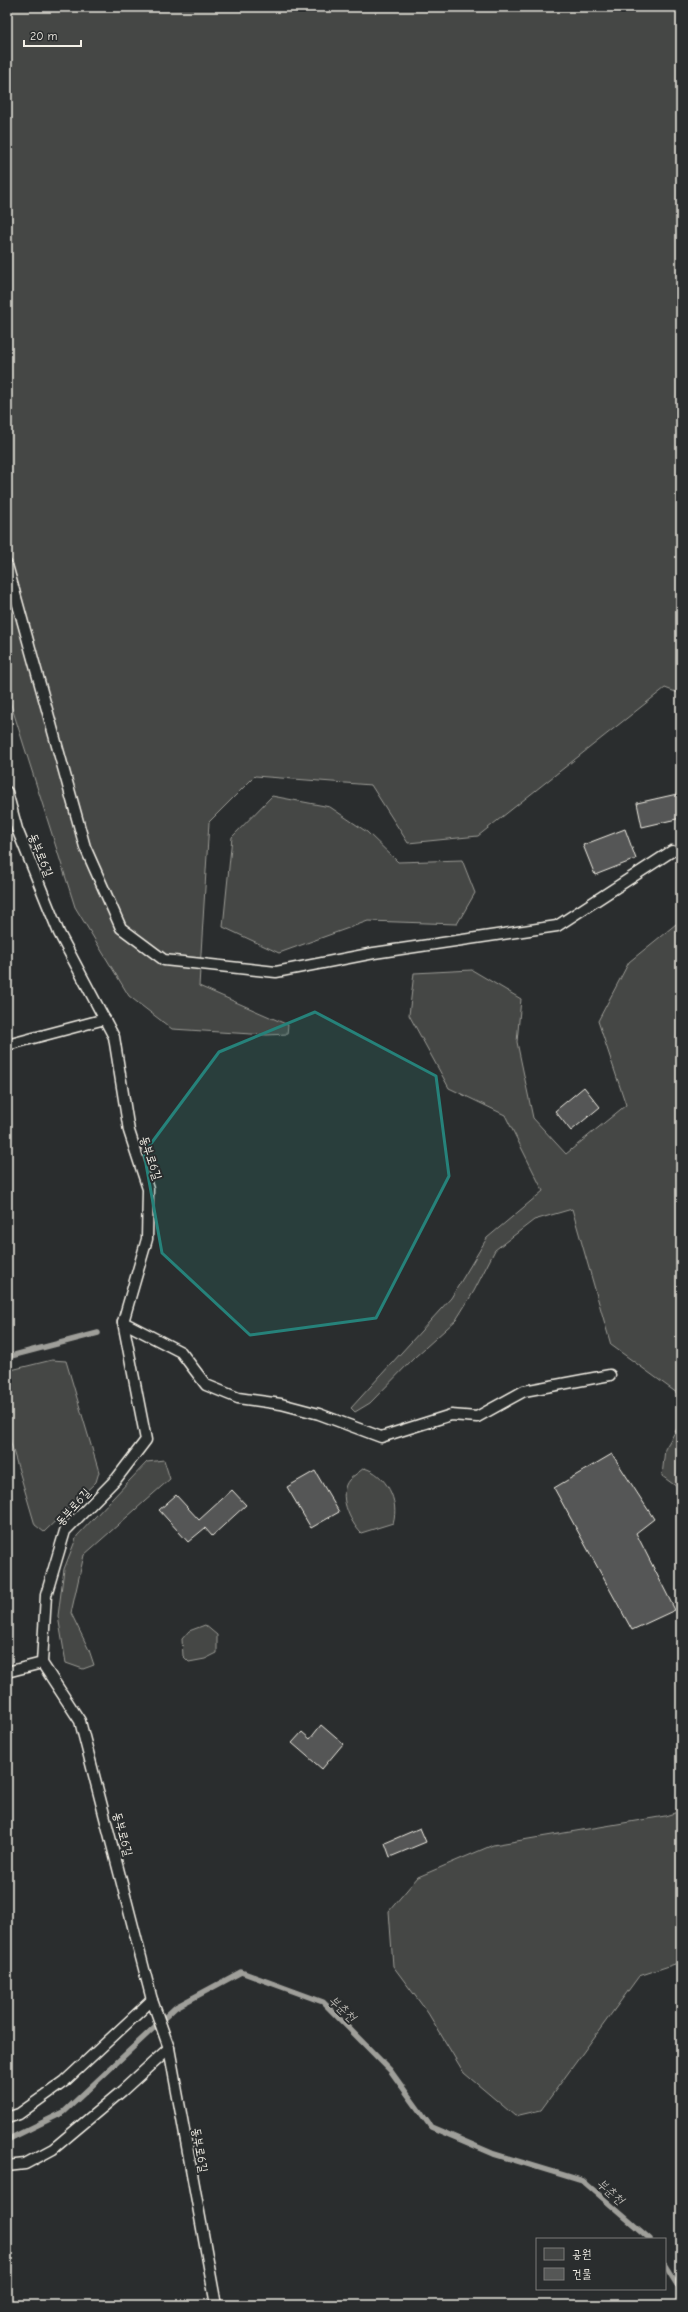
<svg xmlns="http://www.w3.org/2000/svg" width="688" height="2312" font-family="'Comic Neue','Poor Story',sans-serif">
<rect width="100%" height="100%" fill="#2a2d2e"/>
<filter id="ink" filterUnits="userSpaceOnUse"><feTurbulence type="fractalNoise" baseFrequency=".025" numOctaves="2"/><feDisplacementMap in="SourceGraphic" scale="8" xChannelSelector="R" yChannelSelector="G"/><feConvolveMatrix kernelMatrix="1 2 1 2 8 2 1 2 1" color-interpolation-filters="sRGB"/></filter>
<g filter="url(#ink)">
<!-- green -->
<g fill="#444645" stroke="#9c9c96">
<path d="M 7,7 L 681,7 L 681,694 L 665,688 L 478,836 L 408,843 L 371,785 L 255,776 L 209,822 L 199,986 L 288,1025 L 287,1034 L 267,1035 L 172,1029 L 129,996 L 75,907 L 7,692 Z"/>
<path d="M 272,796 L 330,807 L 367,832 L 398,862 L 462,860 L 475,893 L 457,924 L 368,921 L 279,953 L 223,927 L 232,837 Z"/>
<path d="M 681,920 L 681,1396 L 611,1345 L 572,1209 L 534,1220 L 495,1250 L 474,1291 L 456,1320 L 415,1357 L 370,1403 L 355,1412 L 351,1408 L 451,1298 L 487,1238 L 543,1191 L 505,1115 L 449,1088 L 409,1015 L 414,973 L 472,970 L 521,999 L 517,1042 L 533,1118 L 566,1154 L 626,1105 L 598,1021 L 629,962 Z"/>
<path d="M 52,1360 L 66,1361 L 99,1472 L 96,1482 L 44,1532 L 35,1525 L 7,1430 L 7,1371 Z"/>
<path d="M 681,1422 L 681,1487 L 677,1487 L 662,1476 L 665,1449 Z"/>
<path d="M 164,1460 L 170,1479 L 84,1555 L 71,1613 L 89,1650 L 94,1665 L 83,1669 L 66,1663 L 58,1616 L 64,1569 L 77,1536 L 147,1462 Z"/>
<path d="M 364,1468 C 386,1474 400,1501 393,1523 L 361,1533 C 350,1522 337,1494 349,1480 C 353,1476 359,1472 364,1468 Z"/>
<path d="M 205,1625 L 217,1635 L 217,1653 L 205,1659 L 189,1662 L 183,1656 L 182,1639 L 189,1631 Z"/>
<path d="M 681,1811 L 681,1962 L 639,1976 L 541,2110 L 515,2116 L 464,2073 L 428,2013 L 393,1966 L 389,1911 L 418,1877 L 493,1845 L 665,1816 Z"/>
</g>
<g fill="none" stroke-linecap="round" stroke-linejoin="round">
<!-- stream -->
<g stroke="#9f9f9a" stroke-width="5.5">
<path d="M 7,1357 L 98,1333"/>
<path d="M 7,2140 L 64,2112 L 176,2007 L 241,1972 L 323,2002 L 390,2070 L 431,2127 L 494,2154 L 583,2181 L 650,2239"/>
<path d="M 665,2265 L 681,2291"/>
</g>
</g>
<!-- building -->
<g fill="#555756" stroke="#f4f1e8">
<path d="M 677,794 L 681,818 L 642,827 L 637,803 Z"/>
<path d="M 625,829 L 636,859 L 595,875 L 583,845 Z"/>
<path d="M 584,1087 L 600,1107 L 571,1131 L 555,1111 Z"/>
<path d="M 612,1454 L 654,1519 L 636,1533 L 675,1610 L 632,1630 L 554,1488 Z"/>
<path d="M 315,1471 L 339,1512 L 311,1528 L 287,1487 Z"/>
<path d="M 232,1490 L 246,1505 L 212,1536 L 205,1528 L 188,1542 L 159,1510 L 176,1495 L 199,1520 Z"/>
<path d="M 321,1725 L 343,1744 L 322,1769 L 292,1743 L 302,1732 L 310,1739 Z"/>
<path d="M 420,1828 L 426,1842 L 390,1857 L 385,1843 Z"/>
</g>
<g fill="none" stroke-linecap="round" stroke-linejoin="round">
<defs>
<g id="service">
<path d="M 7,565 L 85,847 L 121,928 L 164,960 L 276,972 L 374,953 L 557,926 L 672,851"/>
<path d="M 7,792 L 17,829 L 59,933 L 114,1037 L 129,1131 L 148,1189 L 147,1239 L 123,1322 L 146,1440 L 117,1478 L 65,1531 L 46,1595 L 42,1663 L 80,1721 L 152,2000 L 169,2048 L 216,2305"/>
<path d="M 7,1045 L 105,1019"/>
<path d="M 123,1322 L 181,1352 L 206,1385 L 238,1398 L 281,1404 L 319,1414 L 381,1437 L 451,1415 L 477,1417 L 524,1391 L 610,1375"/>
<path d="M 7,1672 L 42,1663"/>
<path d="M 7,2118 L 19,2114 L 65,2081 L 152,2000"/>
<path d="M 7,2166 L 25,2164 L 53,2149 L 122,2091 L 169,2048"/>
</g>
</defs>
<!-- service casing -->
<use href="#service" stroke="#f4f1e8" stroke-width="13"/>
<!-- service -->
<use href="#service" stroke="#2a2d2e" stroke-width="10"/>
</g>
</g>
<!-- marked area -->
<path fill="#26827a" fill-opacity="0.2" stroke="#26827a" stroke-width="3" stroke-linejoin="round" d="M 315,1012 L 436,1076 L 449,1176 L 376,1318 L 250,1335 L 162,1253 L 144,1153 L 219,1052 Z"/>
<g text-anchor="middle" stroke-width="4" stroke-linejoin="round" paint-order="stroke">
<!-- street labels -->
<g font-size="12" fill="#f4f1e8" stroke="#2a2d2e">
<text transform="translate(41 855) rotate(68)" y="4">동부로6길</text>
<text transform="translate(151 1158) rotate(72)" y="4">동부로6길</text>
<text transform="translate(73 1507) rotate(-48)" y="4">동부로6길</text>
<text transform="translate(123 1834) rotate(75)" y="4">동부로6길</text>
<text transform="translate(200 2150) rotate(80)" y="4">동부로6길</text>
</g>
<!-- water labels -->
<g font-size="13" font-style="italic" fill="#b5b3ae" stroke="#2a2d2e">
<text transform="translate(343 2008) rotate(43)" y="5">부춘천</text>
<text transform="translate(611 2191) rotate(41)" y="5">부춘천</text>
</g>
</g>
<!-- margin -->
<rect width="688" height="2312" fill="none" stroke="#2a2d2e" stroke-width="24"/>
<rect x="12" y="12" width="664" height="2288" fill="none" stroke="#f4f1e8" stroke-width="1.5" filter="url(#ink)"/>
<!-- legend -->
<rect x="536" y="2238" width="130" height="52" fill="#2a2d2e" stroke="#7b7b78"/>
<rect x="544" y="2248" width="20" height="12" fill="#444645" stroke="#7b7b78"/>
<text x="572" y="2258" font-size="12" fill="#f4f1e8">공원</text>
<rect x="544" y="2268" width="20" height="12" fill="#555756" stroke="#7b7b78"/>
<text x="572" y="2278" font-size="12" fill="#f4f1e8">건물</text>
<!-- scale -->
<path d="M24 40v6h57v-6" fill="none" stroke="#f4f1e8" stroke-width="2"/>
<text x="30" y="40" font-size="12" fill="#f4f1e8" stroke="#2a2d2e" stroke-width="3" paint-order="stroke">20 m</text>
</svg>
